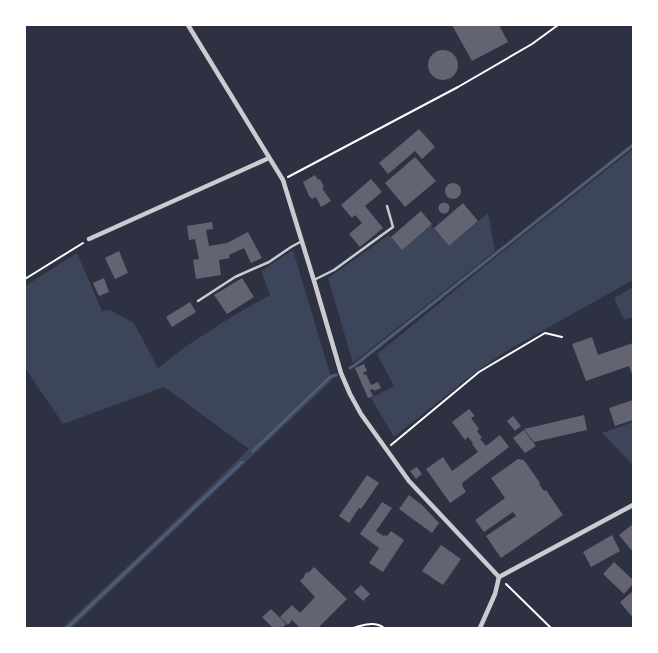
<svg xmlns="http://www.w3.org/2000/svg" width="658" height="653" font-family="Jost,sans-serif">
<rect width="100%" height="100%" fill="#2d3142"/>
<!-- green -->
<g fill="#3c4559">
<path d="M 633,149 L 633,280 L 510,349 L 477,371 L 394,437 L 371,398 L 394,386 L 377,354 L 496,257 Z"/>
<path d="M 488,213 L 495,251 L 353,363 L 328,278 L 389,235 L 402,249 L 431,225 L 449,246 Z"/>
<path d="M 293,250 L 332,380 L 72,628 L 62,628 L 147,548 L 249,449 L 164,387 L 63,424 L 25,368 L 25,286 L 77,253 L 102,311 L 110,310 L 134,323 L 158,368 L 185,347 L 231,317 L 270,295 L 261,271 Z"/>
<path d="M 633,287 L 633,317 L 624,320 L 614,298 Z"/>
<path d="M 633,422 L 633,465 L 602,433 Z"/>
</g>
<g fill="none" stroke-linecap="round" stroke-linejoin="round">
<!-- stream -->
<g stroke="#4f5d75" stroke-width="3">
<path d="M 350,368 L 355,365 L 633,145"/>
<path d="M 253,451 L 330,377 L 336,375"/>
<path d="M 67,628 L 242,462"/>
</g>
</g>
<!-- building -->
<g fill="#626471">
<path d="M 452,25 L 499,25 L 508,42 L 472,61 Z"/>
<circle cx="443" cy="65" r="15"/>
<path d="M 419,129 L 435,147 L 422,159 L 415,151 L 388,174 L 379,163 Z"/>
<path d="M 415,157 L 436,181 L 405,207 L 385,183 Z"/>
<path d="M 315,175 L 318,180 L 320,179 L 324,187 L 322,188 L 331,201 L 321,207 L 316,197 L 312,199 L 309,196 L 303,182 Z"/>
<path d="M 371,179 L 382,192 L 365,206 L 383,228 L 360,247 L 349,234 L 362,223 L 355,215 L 352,218 L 341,205 Z"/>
<circle cx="453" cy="191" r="8"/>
<circle cx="444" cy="208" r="5.5"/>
<path d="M 463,203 L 478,221 L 449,246 L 434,228 Z"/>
<path d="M 421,211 L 432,224 L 402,250 L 391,237 Z"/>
<path d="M 212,222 L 213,229 L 206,230 L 209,246 L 227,243 L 248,232 L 262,258 L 251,263 L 244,248 L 229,255 L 230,258 L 219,260 L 221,275 L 196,279 L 193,260 L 199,259 L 195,239 L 189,240 L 187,226 Z"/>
<path d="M 119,251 L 128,273 L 115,279 L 105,258 Z"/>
<path d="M 104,278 L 109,292 L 99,296 L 93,283 Z"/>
<path d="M 242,278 L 254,297 L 227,314 L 214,295 Z"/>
<path d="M 190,302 L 196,312 L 172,327 L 166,317 Z"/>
<path d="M 592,337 L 598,355 L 633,343 L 633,377 L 629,366 L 586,381 L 572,344 Z"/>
<path d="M 364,364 L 367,371 L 363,373 L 364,375 L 366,374 L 371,385 L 378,382 L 381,388 L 374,391 L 373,389 L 370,390 L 373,396 L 368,398 L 355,368 Z"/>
<path d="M 633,400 L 633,420 L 615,426 L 609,408 Z"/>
<path d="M 469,409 L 475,416 L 471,418 L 479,429 L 477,431 L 482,438 L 480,439 L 486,446 L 500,435 L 509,447 L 462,483 L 463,484 L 462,485 L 466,492 L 450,503 L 426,469 L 443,457 L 452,471 L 478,452 L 472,444 L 473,443 L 468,437 L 465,440 L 452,422 Z"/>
<path d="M 584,415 L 587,430 L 534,442 L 524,429 Z"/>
<path d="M 513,416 L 521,426 L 515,431 L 507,421 Z"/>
<path d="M 524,430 L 536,446 L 525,453 L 513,438 Z"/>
<path d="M 518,459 L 524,460 L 540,483 L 539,484 L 544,491 L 546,490 L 563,515 L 501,558 L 486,536 L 516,516 L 513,512 L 484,532 L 475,520 L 505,498 L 491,478 Z"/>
<path d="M 417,467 L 422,474 L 416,479 L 410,471 Z"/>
<path d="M 367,475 L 379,483 L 361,509 L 359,508 L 349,523 L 339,516 Z"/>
<path d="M 409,495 L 422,505 L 439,523 L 432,533 L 399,509 Z"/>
<path d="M 382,502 L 392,508 L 376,531 L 384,536 L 385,535 L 387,536 L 391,531 L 404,540 L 383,572 L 369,563 L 379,548 L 360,534 Z"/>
<path d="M 633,524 L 633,552 L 619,535 Z"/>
<path d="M 612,535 L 620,551 L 591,567 L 583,552 Z"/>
<path d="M 441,545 L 461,559 L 443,585 L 422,571 Z"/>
<path d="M 614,562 L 633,580 L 633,584 L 624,594 L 603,574 Z"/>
<path d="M 314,567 L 347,599 L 318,628 L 300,628 L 292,620 L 288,625 L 280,617 L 292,605 L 300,613 L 315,597 L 300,581 L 305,576 L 304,575 L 307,572 L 308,573 Z"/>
<path d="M 361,585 L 370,594 L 363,601 L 354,592 Z"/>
<path d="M 633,591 L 633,618 L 620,602 Z"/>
<path d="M 271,609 L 286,624 L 282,628 L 273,628 L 262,617 Z"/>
</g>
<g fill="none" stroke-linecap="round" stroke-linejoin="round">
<!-- path -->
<g stroke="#fff" stroke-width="2">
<path d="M 288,177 L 458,87 L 532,44 L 558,25"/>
<path d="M 25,279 L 83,243"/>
<path d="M 391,445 L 479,372 L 545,333 L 562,337"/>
<path d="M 506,584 L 551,628"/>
<path d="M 353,628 C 363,625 375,621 384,628"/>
</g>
<!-- service -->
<g stroke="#caccd0" stroke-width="2.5">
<path d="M 314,280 L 334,270 L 393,227 L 387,206"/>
<path d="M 198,301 L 235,277 L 269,262 L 291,247 L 302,241"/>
</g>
<!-- minor -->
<g stroke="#caccd0" stroke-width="4.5">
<path d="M 188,25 L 283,180 L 315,284 L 341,373 L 350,394 L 361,414 L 409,481 L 499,577"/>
<path d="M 89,239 L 269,158"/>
<path d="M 499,577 L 633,505"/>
<path d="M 480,628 L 495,594 L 499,577"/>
</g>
</g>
<!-- border -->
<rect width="658" height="653" fill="none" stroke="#ffffff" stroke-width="52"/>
</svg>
